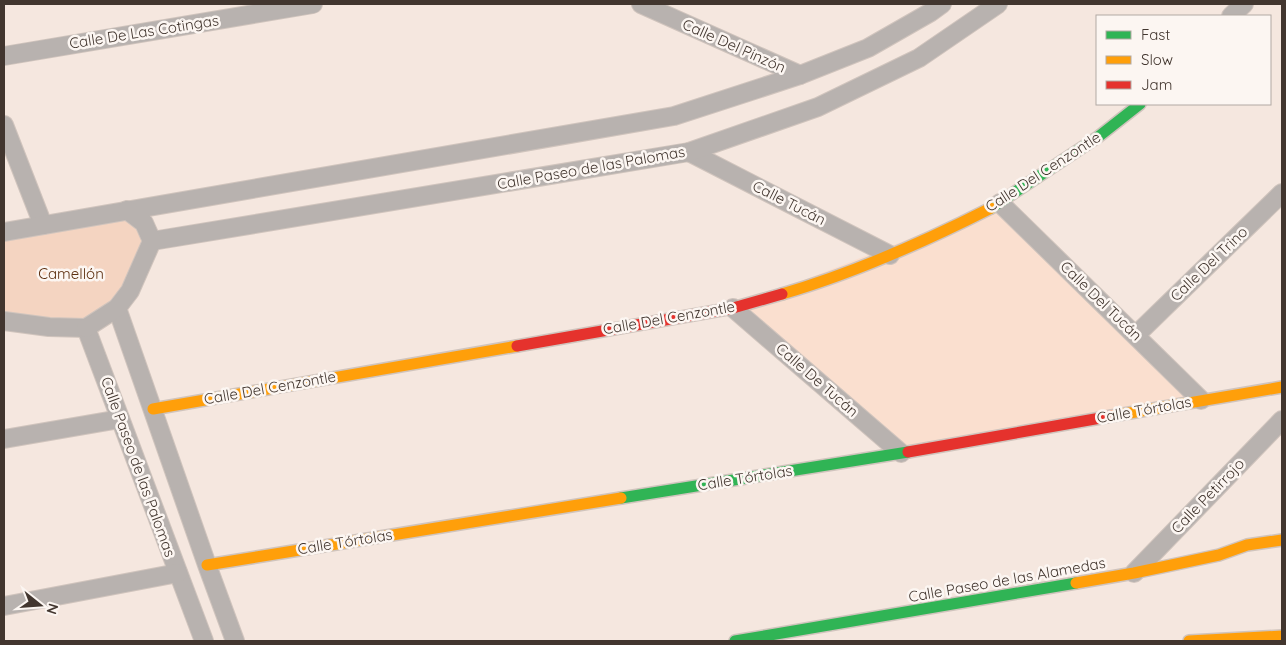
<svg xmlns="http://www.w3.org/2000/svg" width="1286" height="645" font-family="Quicksand,sans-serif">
<rect width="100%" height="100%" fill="#f5e7df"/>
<!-- built -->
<path fill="#fadfcf" d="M 1000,203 L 1201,400 L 901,453 L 733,308 Z"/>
<!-- green -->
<path fill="#f4d4c1" d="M 127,210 L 152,241 L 130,291 L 86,328 L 4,321 L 4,232 Z"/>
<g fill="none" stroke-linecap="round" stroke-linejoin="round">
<defs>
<g id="street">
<path d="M 641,4 L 800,75"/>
<path d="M 1231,16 L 1244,4"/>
<path d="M 4,56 L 313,4"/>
<path d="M 4,125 L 43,225"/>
<path d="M 689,152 L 890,255"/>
<path d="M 1000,203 L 1201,400"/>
<path d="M 4,232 L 674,116 L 800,75 L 868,48 L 931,12 L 942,4"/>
<path d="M 152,241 L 689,152 L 818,107 L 919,58 L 998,4"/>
<path d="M 117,308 L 207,565 L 235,641"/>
<path d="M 733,308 L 901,453"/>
<path d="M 4,321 L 49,327 L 86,328"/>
<path d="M 86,328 L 204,641"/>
<path d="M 86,328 L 117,308 L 130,291 L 152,241 L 144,223 L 127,210"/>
<path d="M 1136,335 L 1282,193"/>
<path d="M 4,439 L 120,419"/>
<path d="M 1134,573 L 1282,420"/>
<path d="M 4,606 L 178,573"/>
</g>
<g id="fast">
<path d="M 991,208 L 1098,137 L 1140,104"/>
<path d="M 621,498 L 908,452"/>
<path d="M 735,641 L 1076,583"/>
</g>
<g id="slow">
<path d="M 782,294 C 854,273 924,242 991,208"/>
<path d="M 153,409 L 517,346"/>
<path d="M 1112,416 L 1282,387"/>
<path d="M 207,565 L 621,498"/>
<path d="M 1076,583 L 1134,573 L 1219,555 L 1247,545 L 1282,540"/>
<path d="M 1189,641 L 1282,636"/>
</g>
<g id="jam">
<path d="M 517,346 L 733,308 L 782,294"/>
<path d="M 908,452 L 1112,416"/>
</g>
</defs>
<!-- street casing -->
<use href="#street" stroke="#d0c4bd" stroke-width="20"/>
<!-- fast casing -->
<use href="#fast" stroke="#d0c4bd" stroke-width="14"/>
<!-- slow casing -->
<use href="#slow" stroke="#d0c4bd" stroke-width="14"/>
<!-- jam casing -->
<use href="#jam" stroke="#d0c4bd" stroke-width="14"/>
<!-- street -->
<use href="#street" stroke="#b8b2af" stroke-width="18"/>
<!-- fast -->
<use href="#fast" stroke="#30b455" stroke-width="11"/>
<!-- slow -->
<use href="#slow" stroke="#ff9f0a" stroke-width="11"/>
<!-- jam -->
<use href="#jam" stroke="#e5322d" stroke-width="11"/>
</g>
<g text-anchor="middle" stroke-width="5" stroke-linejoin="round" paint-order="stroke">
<!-- street labels -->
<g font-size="15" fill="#42362f" stroke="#fcf6f2">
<text transform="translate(144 32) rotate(-9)" y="5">Calle De Las Cotingas</text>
<text transform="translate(734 46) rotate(24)" y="5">Calle Del Pinzón</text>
<text transform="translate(591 168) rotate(-10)" y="5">Calle Paseo de las Palomas</text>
<text transform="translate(1043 172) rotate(-33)" y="5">Calle Del Cenzontle</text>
<text transform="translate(789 203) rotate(27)" y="5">Calle Tucán</text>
<text transform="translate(1209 264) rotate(-44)" y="5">Calle Del Trino</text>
<text transform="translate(1101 301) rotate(44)" y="5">Calle Del Tucán</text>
<text transform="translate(669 318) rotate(-10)" y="5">Calle Del Cenzontle</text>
<text transform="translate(817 380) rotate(41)" y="5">Calle De Tucán</text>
<text transform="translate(270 388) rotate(-10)" y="5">Calle Del Cenzontle</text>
<text transform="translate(1144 410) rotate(-10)" y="5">Calle Tórtolas</text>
<text transform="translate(138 467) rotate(70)" y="5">Calle Paseo de las Palomas</text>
<text transform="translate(745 478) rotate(-9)" y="5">Calle Tórtolas</text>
<text transform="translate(1208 496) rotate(-46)" y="5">Calle Petirrojo</text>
<text transform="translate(345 542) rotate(-9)" y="5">Calle Tórtolas</text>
<text transform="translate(1007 580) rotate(-10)" y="5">Calle Paseo de las Alamedas</text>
</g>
<!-- park labels -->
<g font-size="15" fill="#5c2e0e" stroke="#fcf6f2">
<text x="71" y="279">Camellón</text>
</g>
</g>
<!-- border -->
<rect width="1286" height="645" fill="none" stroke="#42362f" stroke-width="10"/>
<!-- legend -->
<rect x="1096" y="15" width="175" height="90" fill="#fcf6f2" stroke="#b2a9a4"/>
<rect x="1106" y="31" width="25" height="8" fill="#30b455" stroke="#b2a9a4"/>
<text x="1141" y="40" font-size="15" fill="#42362f">Fast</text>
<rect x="1106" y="56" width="25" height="8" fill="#ff9f0a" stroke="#b2a9a4"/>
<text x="1141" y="65" font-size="15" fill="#42362f">Slow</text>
<rect x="1106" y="81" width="25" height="8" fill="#e5322d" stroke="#b2a9a4"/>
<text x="1141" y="90" font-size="15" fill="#42362f">Jam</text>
<!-- north arrow -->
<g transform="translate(40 605) rotate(107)" stroke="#fcf6f2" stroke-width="4" paint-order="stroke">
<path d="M0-4L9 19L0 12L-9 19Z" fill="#42362f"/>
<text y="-8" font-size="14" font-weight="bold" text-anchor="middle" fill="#42362f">N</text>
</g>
</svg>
